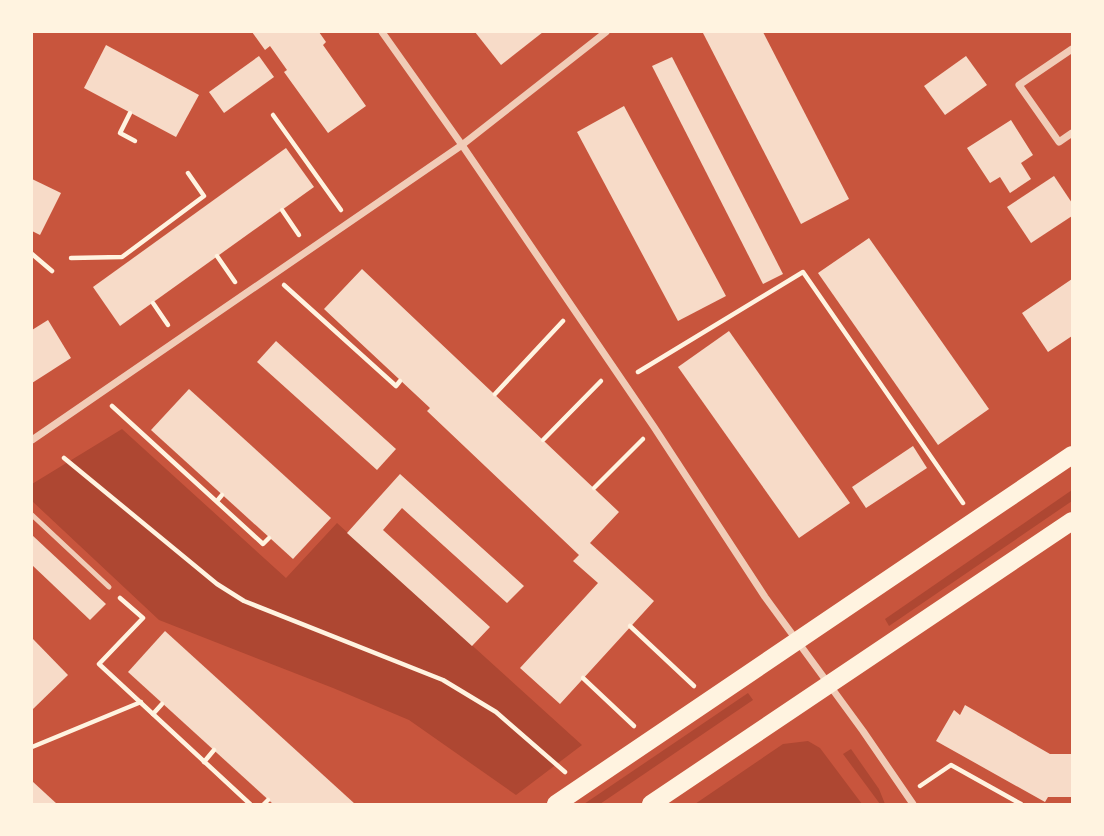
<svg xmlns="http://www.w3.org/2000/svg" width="1104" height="836" font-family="'Titillium Web',sans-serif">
<rect width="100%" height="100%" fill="#c8553d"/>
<!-- green -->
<g fill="#ae4732">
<path d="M 122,429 L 286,578 L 337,523 L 582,745 L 516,795 L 409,720 L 333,688 L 159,620 L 32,501 L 32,484 Z"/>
<path d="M 1072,490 L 1072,501 L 889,626 L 885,619 Z"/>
<path d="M 748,693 L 753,700 L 600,804 L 584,804 Z"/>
<path d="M 808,741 L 820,748 L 862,804 L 695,804 L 783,744 Z"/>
<path d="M 851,749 L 879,789 L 885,804 L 880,804 L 843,754 Z"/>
</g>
<!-- building -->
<g fill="#f7dbc8">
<path d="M 252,32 L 319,32 L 326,42 L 323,45 L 366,106 L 328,133 L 284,72 L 287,70 L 270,46 L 265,50 Z"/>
<path d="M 475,32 L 543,32 L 501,65 Z"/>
<path d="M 707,32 L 763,32 L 849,199 L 801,224 L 703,33 Z"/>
<path d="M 106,45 L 199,95 L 176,137 L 84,88 Z"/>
<path d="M 259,56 L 274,77 L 224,113 L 209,92 Z"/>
<path d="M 966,56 L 987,85 L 945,115 L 924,86 Z"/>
<path d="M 672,57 L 783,274 L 763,284 L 652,66 Z"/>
<path d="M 624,106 L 726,296 L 678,321 L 577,132 Z"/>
<path d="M 1011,120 L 1033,155 L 1021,163 L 1031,179 L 1010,193 L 1000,177 L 990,183 L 967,148 Z"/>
<path d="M 286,148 L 314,187 L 120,326 L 93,287 Z"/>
<path d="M 1054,176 L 1072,203 L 1072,216 L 1031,243 L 1007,207 Z"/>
<path d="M 32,179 L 61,193 L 40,235 L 32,231 Z"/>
<path d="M 869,238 L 989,409 L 938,445 L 818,273 Z"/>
<path d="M 362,269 L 619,512 L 590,543 L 654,601 L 560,704 L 520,668 L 598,583 L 573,561 L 579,555 L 427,411 L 430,408 L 324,309 Z"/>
<path d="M 1072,279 L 1072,336 L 1048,352 L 1022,313 Z"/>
<path d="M 48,320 L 71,358 L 32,383 L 32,330 Z"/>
<path d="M 729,331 L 850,503 L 799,538 L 678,367 Z"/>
<path d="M 276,341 L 396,449 L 377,470 L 257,362 Z"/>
<path d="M 189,389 L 331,518 L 293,559 L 151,430 Z"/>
<path d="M 913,446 L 927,468 L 866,508 L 852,487 Z"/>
<path d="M 400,474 L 524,586 L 507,603 L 402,508 L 383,530 L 490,627 L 472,646 L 347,533 Z"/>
<path d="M 32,535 L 106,604 L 90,620 L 32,565 Z"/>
<path d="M 165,631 L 355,804 L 273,804 L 128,672 Z"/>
<path d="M 32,638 L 68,675 L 32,710 Z"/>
<path d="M 965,705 L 1050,754 L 1072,754 L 1072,797 L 1048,797 L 1045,802 L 936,741 L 954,710 L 960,715 Z"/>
<path d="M 32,781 L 57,804 L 32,804 Z"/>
</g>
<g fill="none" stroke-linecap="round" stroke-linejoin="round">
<!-- path -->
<g stroke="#fff3e0" stroke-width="4.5">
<path d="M 130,113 L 120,133 L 135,141"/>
<path d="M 273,115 L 341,210"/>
<path d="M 282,210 L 299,235"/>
<path d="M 32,254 L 52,271"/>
<path d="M 217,256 L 235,282"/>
<path d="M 71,258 L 122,257 L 204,196 L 188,173"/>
<path d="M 284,285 L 396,386 L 400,381"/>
<path d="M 153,303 L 168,325"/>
<path d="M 638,372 L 803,272 L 963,503"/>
<path d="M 495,394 L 563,321"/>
<path d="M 112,406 L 263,544 L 269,538"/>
<path d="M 543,440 L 601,381"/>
<path d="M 64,458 L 217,584 L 244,601 L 443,680 L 496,712 L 565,772"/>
<path d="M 594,488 L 643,439"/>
<path d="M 217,501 L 222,495"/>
<path d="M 120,598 L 143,618 L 99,664 L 250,804"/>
<path d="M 630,626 L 694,686"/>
<path d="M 583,678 L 634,726"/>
<path d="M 153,714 L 162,704"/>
<path d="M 32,747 L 141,702"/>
<path d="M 204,762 L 214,750"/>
<path d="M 920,786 L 951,765 L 1021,804"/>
<path d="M 264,804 L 268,800"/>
</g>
<!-- service -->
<path stroke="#f1ccb7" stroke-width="5" d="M 32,515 L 109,587"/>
<!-- minor -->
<g stroke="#f1ccb7" stroke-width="7">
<path d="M 382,32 L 462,145 L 654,427 L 765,597 L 863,731 L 913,804"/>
<path d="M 1072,49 L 1019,85 L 1059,142 L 1072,133"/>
<path d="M 32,440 L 462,145 L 606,32"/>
</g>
<!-- primary -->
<g stroke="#fff3e0" stroke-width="18">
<path d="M 556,804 L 1072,455"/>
<path d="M 651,804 L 1072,521"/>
</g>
</g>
<!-- border -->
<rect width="1104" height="836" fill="none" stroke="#fff3e0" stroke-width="66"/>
</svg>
